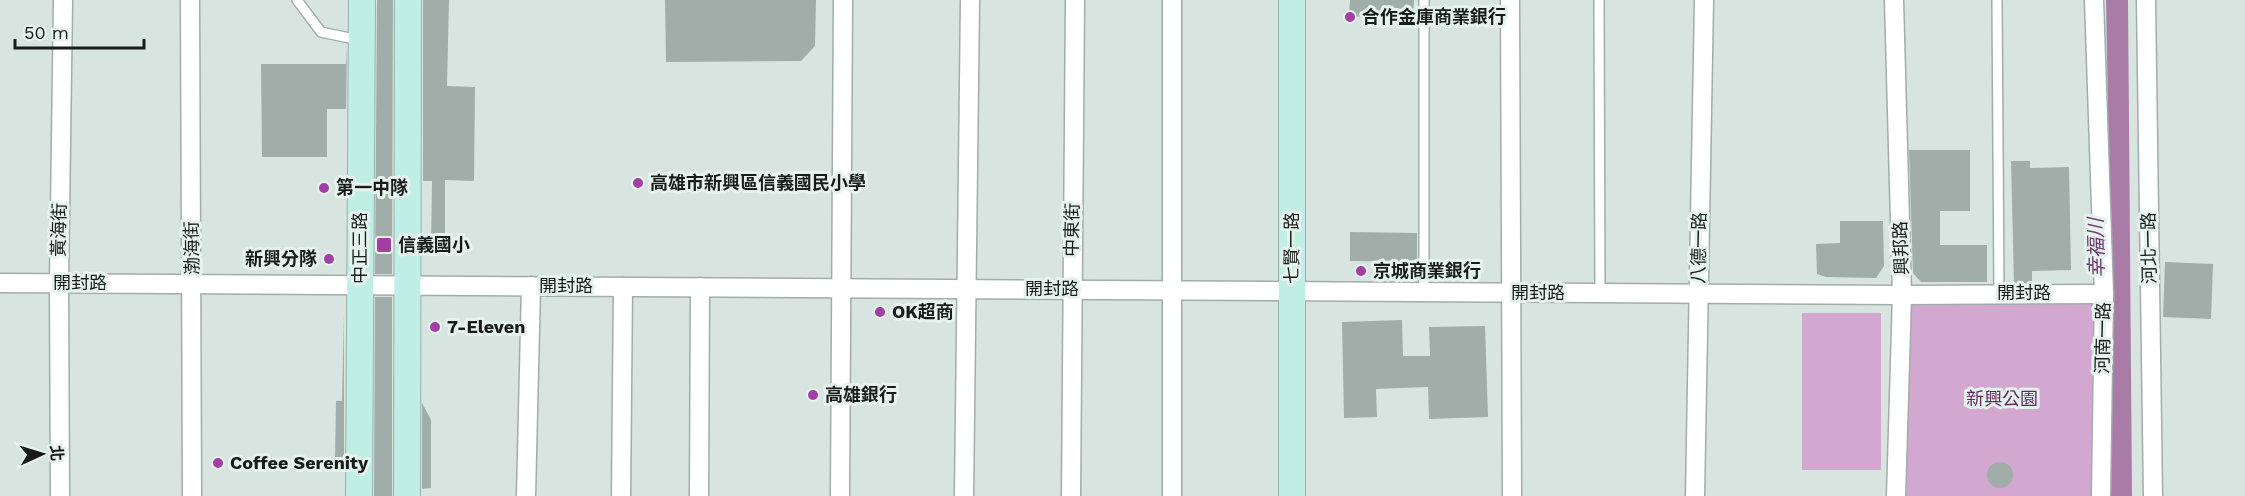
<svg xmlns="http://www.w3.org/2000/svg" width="2245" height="496" font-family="'Work Sans','Noto Sans TC',sans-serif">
<rect width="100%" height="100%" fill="#d8e4e0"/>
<!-- green -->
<g fill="#d2a8d1">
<path d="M 1911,302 L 2099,302 L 2094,496 L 1906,496 Z"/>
<rect x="1802" y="313" width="79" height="157"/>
</g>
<!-- water -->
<path fill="#a87ca6" d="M 2106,0 L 2128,0 L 2132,496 L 2110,496 L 2111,274 Z"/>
<!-- building -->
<g fill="#a1ada9">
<path d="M 377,0 L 393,0 L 392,274 L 375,274 Z"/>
<path d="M 423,0 L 449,0 L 447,86 L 475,87 L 474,181 L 445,180 L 445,245 L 431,246 L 432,181 L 423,181 Z"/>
<path d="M 665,0 L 816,0 L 815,46 L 801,61 L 666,62 Z"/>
<path d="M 1350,0 L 1414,0 L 1413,19 L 1349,16 Z"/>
<path d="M 347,44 L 346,109 L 327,109 L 327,157 L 262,157 L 261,64 L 346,64 Z"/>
<path d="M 1909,150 L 1970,150 L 1970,211 L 1940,211 L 1940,245 L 1987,245 L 1987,282 L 1921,282 L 1913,273 Z"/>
<path d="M 2011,161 L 2030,161 L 2030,168 L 2069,167 L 2071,270 L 2032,271 L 2032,283 L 2014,283 Z"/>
<path d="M 1840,221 L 1883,221 L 1884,266 L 1876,278 L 1826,277 L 1817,274 L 1816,244 L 1840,243 Z"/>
<path d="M 1350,232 L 1417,233 L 1417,262 L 1350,261 Z"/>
<path d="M 2165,262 L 2213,264 L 2211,319 L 2163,317 Z"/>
<path d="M 375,297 L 392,297 L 392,496 L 374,496 Z"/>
<path d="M 344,314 L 344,457 L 335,457 L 336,401 L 342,401 Z"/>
<path d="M 1402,320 L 1403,356 L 1430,356 L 1429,327 L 1485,326 L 1488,417 L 1429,419 L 1428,387 L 1376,389 L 1377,417 L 1344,418 L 1342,322 Z"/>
<path d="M 422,403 L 431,420 L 431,488 L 422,489 Z"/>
<circle cx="2000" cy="475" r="13"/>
</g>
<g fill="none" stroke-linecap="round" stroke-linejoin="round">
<defs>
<g id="lane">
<path d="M 297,0 L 321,32 L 359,40"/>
<path d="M 1599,0 L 1600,293"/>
<path d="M 1997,0 L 1999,293"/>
<path d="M 1424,292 L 1424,0"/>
</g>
<g id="street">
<path d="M 190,0 L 192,496"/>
<path d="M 1172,0 L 1172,496"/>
<path d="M 1510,0 L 1512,496"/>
<path d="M 1894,0 L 1902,295 L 1896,496"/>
<path d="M 2094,0 L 2104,294 L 2101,496"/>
<path d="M 2146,0 L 2153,496"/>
<path d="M 0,283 L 1902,295 L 2104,294"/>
<path d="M 60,496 L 59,283 L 63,0"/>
<path d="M 526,496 L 531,286"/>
<path d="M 621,496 L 623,287"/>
<path d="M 699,496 L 700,287"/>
<path d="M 840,496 L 843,0"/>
<path d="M 964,496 L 970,0"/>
<path d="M 1071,496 L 1075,0"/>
<path d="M 1695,496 L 1704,0"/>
</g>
<g id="secondary">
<path d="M 359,496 L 362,0"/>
<path d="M 407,496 L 408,0"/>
<path d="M 1292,496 L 1292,0"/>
</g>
</defs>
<!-- lane casing -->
<use href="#lane" stroke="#a1ada9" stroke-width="12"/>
<!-- street casing -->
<use href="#street" stroke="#a1ada9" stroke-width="21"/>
<!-- secondary casing -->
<use href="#secondary" stroke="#a1ada9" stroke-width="28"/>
<!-- lane -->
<use href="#lane" stroke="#fff" stroke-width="9"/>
<!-- street -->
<use href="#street" stroke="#fff" stroke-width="18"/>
<!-- secondary -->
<use href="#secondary" stroke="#bfeee5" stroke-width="26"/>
</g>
<!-- markers -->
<g fill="#a33fa4" stroke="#e5f2ed" stroke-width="2">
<circle cx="1350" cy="17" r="6"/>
<circle cx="638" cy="183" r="6"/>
<circle cx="324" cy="188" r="6"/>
<rect x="376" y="237" width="16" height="16" rx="3"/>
<circle cx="329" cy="259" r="6"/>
<circle cx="1361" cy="271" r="6"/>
<circle cx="880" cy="312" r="6"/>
<circle cx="435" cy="327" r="6"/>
<circle cx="813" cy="395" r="6"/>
<circle cx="218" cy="463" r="6"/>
</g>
<g text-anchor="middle" stroke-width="6" stroke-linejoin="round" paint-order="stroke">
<!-- poi labels -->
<g font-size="18" font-weight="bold" fill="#171c1a" stroke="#e5f2ed" text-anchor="start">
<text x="1362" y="23">合作金庫商業銀行</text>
<text x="650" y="189">高雄市新興區信義國民小學</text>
<text x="336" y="194">第一中隊</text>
<text x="398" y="251">信義國小</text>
<text x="317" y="265" text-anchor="end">新興分隊</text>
<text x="1373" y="277">京城商業銀行</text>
<text x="892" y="318">OK超商</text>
<text x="447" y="333">7-Eleven</text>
<text x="825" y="401">高雄銀行</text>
<text x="230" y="469">Coffee Serenity</text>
</g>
<!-- street labels -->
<g font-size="18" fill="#171c1a" stroke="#e5f2ed">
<text transform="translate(59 230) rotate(-89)" y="6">黃海街</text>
<text transform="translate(1072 230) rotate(-89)" y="6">中東街</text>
<text transform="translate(192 248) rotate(-91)" y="6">渤海街</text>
<text transform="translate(360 248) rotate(-90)" y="6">中正三路</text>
<text transform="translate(1292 248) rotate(-90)" y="6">七賢一路</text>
<text transform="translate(1699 248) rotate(-89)" y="6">八德一路</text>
<text transform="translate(1901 248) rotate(-92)" y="6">興邦路</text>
<text transform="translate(2149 248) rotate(-91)" y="6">河北一路</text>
<text x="80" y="289">開封路</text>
<text x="566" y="292">開封路</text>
<text x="1052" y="295">開封路</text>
<text x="1538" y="299">開封路</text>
<text x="2024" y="299">開封路</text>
<text transform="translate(2103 338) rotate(-89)" y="6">河南一路</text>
</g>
<!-- park labels -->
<g font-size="18" fill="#602960" stroke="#e5f2ed">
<text x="2002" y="405">新興公園</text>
</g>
<!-- water labels -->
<g font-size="20" font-style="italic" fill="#703970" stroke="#e5f2ed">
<text transform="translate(2096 248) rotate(-91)" y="7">幸福川</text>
</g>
</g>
<!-- north arrow -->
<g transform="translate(42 454) rotate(86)" stroke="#e5f2ed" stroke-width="4.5" paint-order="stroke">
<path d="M0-4.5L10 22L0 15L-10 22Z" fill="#171c1a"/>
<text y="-9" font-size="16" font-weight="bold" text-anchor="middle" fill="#171c1a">北</text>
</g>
<!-- scale -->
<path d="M15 39v9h129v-9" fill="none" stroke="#171c1a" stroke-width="3"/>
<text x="24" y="39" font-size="18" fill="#171c1a" stroke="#e5f2ed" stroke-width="4.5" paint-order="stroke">50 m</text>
</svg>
